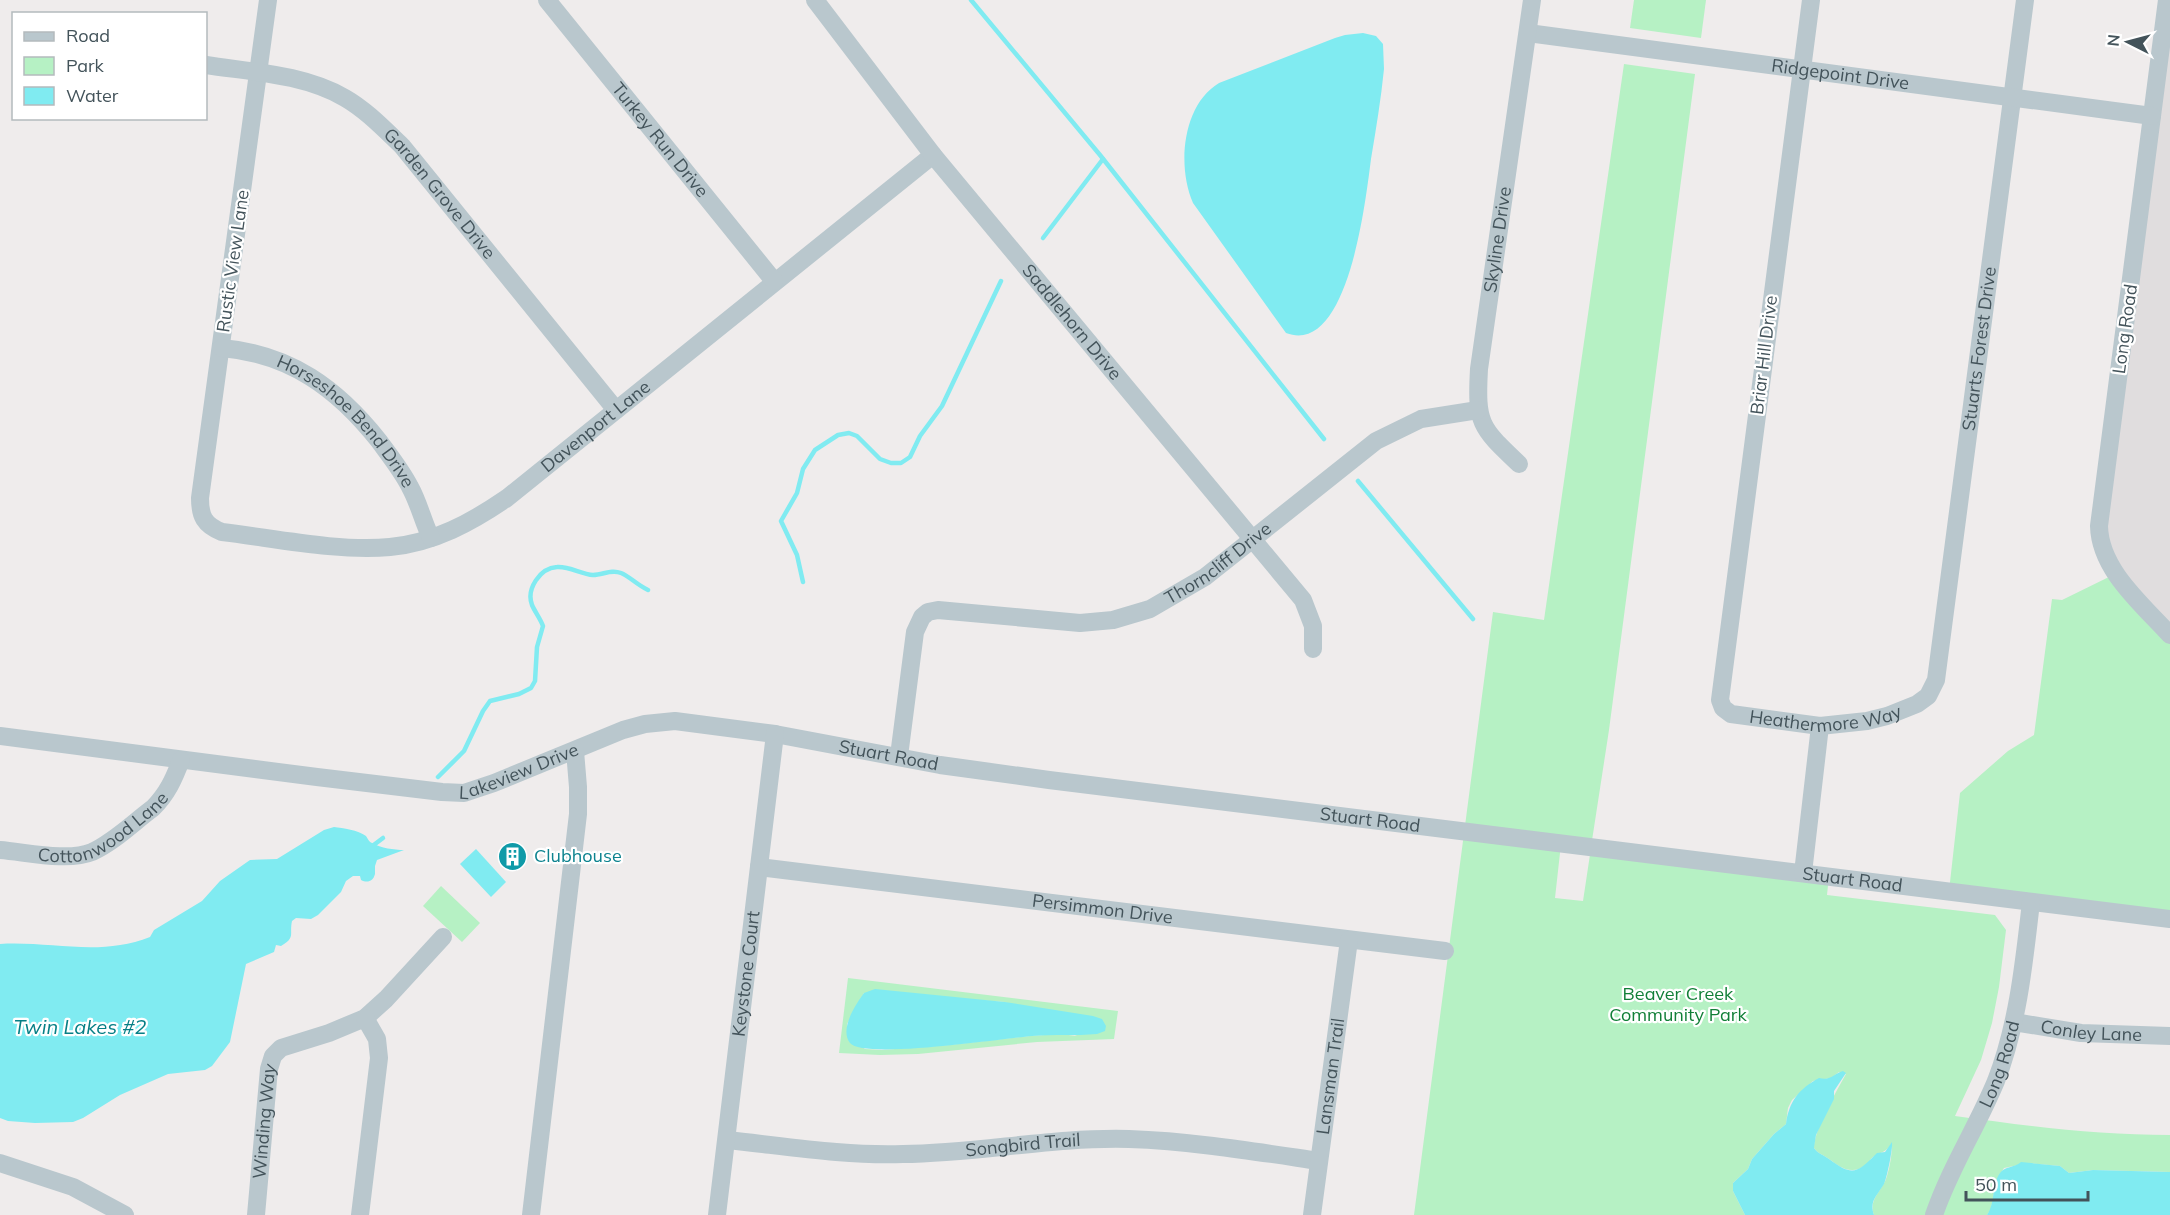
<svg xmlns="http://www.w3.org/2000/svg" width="2170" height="1215" font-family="Mulish,sans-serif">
<rect width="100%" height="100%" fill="#efecec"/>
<!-- education -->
<path fill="#e0ddde" d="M 2170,0 L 2170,635 L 2103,552 Z"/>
<!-- green -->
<g fill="#b6f1c4" fill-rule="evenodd">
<path d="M 1634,0 L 1706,0 L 1701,38 L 1630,28 Z"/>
<path d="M 1624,64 L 1695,74 L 1609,730 L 1591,847 L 1829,876 L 1827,895 L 1995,915 L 2006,930 L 1999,987 L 1992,1023 L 1981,1060 L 1955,1116 C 2027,1126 2097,1135 2170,1135 L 2170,1172 L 2093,1170 L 2069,1173 L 2060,1166 L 2028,1163 L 2004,1168 L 1996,1181 L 1991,1209 L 1987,1215 L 1874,1215 C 1868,1198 1883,1191 1887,1176 C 1890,1166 1892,1154 1892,1143 C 1887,1152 1881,1152 1873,1157 C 1868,1161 1872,1160 1867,1164 C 1852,1176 1841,1168 1829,1159 C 1824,1155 1818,1154 1814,1148 C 1814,1130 1837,1090 1846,1074 L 1839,1072 L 1831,1078 L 1813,1081 L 1792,1100 L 1788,1108 L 1786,1124 L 1774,1134 L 1752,1159 L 1748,1169 L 1733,1183 L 1733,1191 L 1745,1215 L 1414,1215 L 1493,612 L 1544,620 ZM 1561,844 L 1591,848 L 1583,901 L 1555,898 Z"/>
<path d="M 2115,574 L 2170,635 L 2170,919 L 1949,891 L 1960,793 L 2008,751 L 2034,735 L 2052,599 L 2062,600 Z"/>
<path d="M 441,886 L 480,923 L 462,942 L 423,906 Z"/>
<path d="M 848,978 L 1118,1011 L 1114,1039 L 1037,1042 L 918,1054 L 880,1055 L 839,1053 ZM 864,993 L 1005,1002 L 1077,1036 L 1060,1034 L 1030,1036 L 949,1045 L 882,1050 L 865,1049 L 847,1036 L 847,1024 Z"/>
</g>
<!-- water -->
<g fill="#80ebf1">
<path d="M 1363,33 L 1376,36 L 1383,44 L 1384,69 C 1381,99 1376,129 1371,159 C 1366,197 1349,357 1286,333 L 1193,203 C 1177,167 1182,105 1219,83 L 1335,38 L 1345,35 Z"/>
<path d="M 334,827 C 343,828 358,830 366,836 C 368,839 369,842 372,843 C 381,848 394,850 404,850 L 377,860 L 375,866 L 375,874 C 373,882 367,883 361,880 L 360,876 L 353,876 L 346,881 L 341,892 L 318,915 L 311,919 L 296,918 L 292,921 C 289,935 296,937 281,946 L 276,945 L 274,952 L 246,964 L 230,1042 L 212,1066 L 205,1070 L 168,1074 L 120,1095 L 83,1118 L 73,1122 L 35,1123 L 8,1121 L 0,1118 L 0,944 C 52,941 100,957 150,937 L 154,930 L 202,901 L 220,881 L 250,860 L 277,859 L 324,830 Z"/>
<path d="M 476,849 L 506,882 L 491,897 L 460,864 Z"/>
<path d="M 875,989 L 1005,1002 L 1093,1016 L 1102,1019 L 1106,1026 L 1105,1031 L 1097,1034 C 1075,1036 1054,1034 1032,1036 C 1006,1038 863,1060 850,1043 C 839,1029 856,1004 864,993 Z"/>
<path d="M 1843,1071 L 1846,1073 L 1834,1091 L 1834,1099 L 1816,1135 L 1814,1148 C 1818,1154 1824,1155 1829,1159 C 1853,1177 1857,1173 1877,1153 L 1885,1152 L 1892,1142 C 1893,1148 1887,1178 1884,1184 C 1877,1196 1869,1201 1874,1215 L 1745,1215 L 1733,1191 L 1733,1183 L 1748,1169 L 1752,1159 L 1774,1134 L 1786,1124 C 1789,1101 1799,1089 1819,1078 C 1831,1081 1833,1074 1843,1071 Z"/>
<path d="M 2021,1162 L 2060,1166 L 2069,1173 L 2093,1170 L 2170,1172 L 2170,1215 L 1987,1215 C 1996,1202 1991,1185 2000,1173 C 2005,1166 2014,1168 2021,1162 Z"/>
</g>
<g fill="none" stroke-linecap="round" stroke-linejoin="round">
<!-- stream -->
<g stroke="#80ebf1" stroke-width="4.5">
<path d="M 971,0 L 1100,155 L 1324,439"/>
<path d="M 1043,238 L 1103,159"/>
<path d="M 1358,481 L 1473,619"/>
<path d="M 803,582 L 797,555 L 781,521 L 797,493 L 803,469 L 815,450 L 838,435 L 849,433 L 857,436 L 880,459 L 891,463 L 901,463 L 910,457 L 920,436 L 942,406 L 1001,281"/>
<path d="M 438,777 L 464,751 L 483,711 L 490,701 L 519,694 L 531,688 L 535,681 L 537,647 L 543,626 C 540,618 535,612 532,605 C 526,589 540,568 557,567 C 569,566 581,574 593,575 C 603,575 611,569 621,573 C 629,576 637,585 648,590"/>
<path d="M 371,847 L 383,838"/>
</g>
<!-- minor -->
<g stroke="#b9c7cd" stroke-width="18">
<path id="s1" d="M 268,0 L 200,498 C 200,516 204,525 222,532 C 273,538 339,552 390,547 C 434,543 472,522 507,498 L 933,155"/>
<path id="s2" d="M 547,0 L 774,281"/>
<path id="s3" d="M 815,0 L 933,155 L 1303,600 L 1313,626 L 1313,649"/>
<path id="s4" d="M 1811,0 L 1720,700 L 1723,708 L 1731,714 L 1820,726 L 1867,721 L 1887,716 L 1917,704 L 1928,696 L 1936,680 L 2025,0"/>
<path d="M 2167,0 L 2099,526 C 2100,570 2142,604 2170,635"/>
<path id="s5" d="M 1528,33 L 2152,116"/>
<path id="s6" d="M 206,65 C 251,72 304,74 345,98 C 366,110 384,129 402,146 L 616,410"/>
<path id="s7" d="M 222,348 C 290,354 337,388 379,441 C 390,456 402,471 410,487 C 419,503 423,522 431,538"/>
<path id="s8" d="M 1519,464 C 1480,427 1476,424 1479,369 L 1532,0"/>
<path id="s9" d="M 0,736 L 317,777 L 442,792 L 464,793 L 494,783 L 623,730 L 645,724 L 675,721 L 775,734 L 940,765 L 1049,780 L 2170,919"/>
<path id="s10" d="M 899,756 L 915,632 L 922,617 L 928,612 L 938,610 L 1080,623 L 1113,620 L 1150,609 L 1205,577 L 1376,441 L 1421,419 L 1478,410"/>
<path id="s11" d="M 0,850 C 26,852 68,862 92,852 C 114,842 134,822 153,808 C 167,794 174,779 181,760"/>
<path id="s12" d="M 759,867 L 1445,951"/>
<path d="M 1803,873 L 1820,726"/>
<path id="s13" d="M 2014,1022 L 2081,1033 L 2170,1036"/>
<path id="s14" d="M 727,1140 C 785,1146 844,1156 903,1154 C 979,1153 1053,1137 1129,1139 C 1191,1141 1258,1152 1319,1161"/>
<path d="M 0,1163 L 73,1187 L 125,1215"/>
<path id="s15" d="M 256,1215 L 269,1069 L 273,1056 L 281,1048 L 329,1033 L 365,1018 L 386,999 L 443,937"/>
<path d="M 360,1215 L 379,1058 L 377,1039 L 365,1018"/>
<path d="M 531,1215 L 578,814 L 578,787 L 575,751"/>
<path id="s16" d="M 717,1215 L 775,734"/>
<path id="s17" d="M 1312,1215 L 1349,940"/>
<path id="s18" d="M 1934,1215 C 1950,1168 1977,1127 1996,1081 C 2018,1024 2024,963 2031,902"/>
</g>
</g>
<!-- icons -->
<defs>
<symbol id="building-disc" viewBox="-11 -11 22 22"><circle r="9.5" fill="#0f9aa8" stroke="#fff"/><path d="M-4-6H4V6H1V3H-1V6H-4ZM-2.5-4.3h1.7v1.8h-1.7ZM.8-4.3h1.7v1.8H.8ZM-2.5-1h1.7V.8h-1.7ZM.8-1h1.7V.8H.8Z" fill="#fff"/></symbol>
</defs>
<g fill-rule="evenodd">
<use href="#building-disc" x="496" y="840" width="33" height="33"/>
</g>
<g text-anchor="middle" stroke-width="4.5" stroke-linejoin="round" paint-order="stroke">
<!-- street labels -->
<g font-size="18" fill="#43535a" stroke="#fff">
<text dy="6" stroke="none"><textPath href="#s5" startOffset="315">Ridgepoint Drive</textPath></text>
<text dy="6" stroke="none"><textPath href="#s2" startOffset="180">Turkey Run Drive</textPath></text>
<text dy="6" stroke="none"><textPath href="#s6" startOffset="279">Garden Grove Drive</textPath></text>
<text dy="6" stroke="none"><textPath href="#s8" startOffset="240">Skyline Drive</textPath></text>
<text transform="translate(233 261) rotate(-82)" y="6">Rustic View Lane</text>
<text dy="6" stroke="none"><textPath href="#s3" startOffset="412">Saddlehorn Drive</textPath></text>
<text transform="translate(2125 329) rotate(-82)" y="6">Long Road</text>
<text dy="6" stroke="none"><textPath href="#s4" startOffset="1280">Stuarts Forest Drive</textPath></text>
<text transform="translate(1764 355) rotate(-83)" y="6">Briar Hill Drive</text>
<text dy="6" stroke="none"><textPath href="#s7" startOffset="150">Horseshoe Bend Drive</textPath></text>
<text dy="6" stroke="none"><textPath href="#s1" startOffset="958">Davenport Lane</textPath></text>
<text dy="6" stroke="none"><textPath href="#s10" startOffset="456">Thorncliff Drive</textPath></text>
<text dy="6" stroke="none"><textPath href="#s4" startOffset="820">Heathermore Way</textPath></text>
<text dy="6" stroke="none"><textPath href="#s9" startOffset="908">Stuart Road</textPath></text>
<text dy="6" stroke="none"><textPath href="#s9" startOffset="526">Lakeview Drive</textPath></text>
<text dy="6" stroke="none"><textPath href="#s9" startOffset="1394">Stuart Road</textPath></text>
<text dy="6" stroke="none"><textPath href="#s11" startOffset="112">Cottonwood Lane</textPath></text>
<text dy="6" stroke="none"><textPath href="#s9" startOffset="1880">Stuart Road</textPath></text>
<text dy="6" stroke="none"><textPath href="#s12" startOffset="346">Persimmon Drive</textPath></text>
<text dy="6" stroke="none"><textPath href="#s16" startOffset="243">Keystone Court</textPath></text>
<text dy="6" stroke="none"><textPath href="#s13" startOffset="78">Conley Lane</textPath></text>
<text dy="6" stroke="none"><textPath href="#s18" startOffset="165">Long Road</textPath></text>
<text dy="6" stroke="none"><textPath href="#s17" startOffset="140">Lansman Trail</textPath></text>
<text dy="6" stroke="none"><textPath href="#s15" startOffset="94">Winding Way</textPath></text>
<text dy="6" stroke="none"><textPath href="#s14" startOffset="297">Songbird Trail</textPath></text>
</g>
<!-- culture labels -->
<g font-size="18" fill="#0d838f" stroke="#fff" text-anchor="start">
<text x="534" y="862">Clubhouse</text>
</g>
<!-- park labels -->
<g font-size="18" fill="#117f37" stroke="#fff">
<text x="1678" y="1000">Beaver Creek<tspan x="1678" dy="21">Community Park</tspan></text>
</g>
<!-- water labels -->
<g font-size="20" font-style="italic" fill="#067f86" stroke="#fff">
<text x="80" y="1034">Twin Lakes #2</text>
</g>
</g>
<!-- legend -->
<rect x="12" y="12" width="195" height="108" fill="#ffffff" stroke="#b4babd" stroke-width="1.5"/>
<rect x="24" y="32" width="30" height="9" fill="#b9c7cd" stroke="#b4babd" stroke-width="1.5"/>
<text x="66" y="42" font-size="18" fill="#43535a">Road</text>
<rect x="24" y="57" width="30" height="18" fill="#b6f1c4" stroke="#b4babd" stroke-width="1.5"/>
<text x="66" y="72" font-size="18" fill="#43535a">Park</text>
<rect x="24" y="87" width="30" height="18" fill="#80ebf1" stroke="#b4babd" stroke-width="1.5"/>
<text x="66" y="102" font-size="18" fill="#43535a">Water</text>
<!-- north arrow -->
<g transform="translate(2128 42) rotate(276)" stroke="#ffffff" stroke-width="4.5" paint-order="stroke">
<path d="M0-4.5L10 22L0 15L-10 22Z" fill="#43535a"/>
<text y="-9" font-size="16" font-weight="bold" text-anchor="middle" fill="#43535a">N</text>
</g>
<!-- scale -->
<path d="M1966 1191v9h122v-9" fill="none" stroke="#43535a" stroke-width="3"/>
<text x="1975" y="1191" font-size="18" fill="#43535a" stroke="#ffffff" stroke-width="4.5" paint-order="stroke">50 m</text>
</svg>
